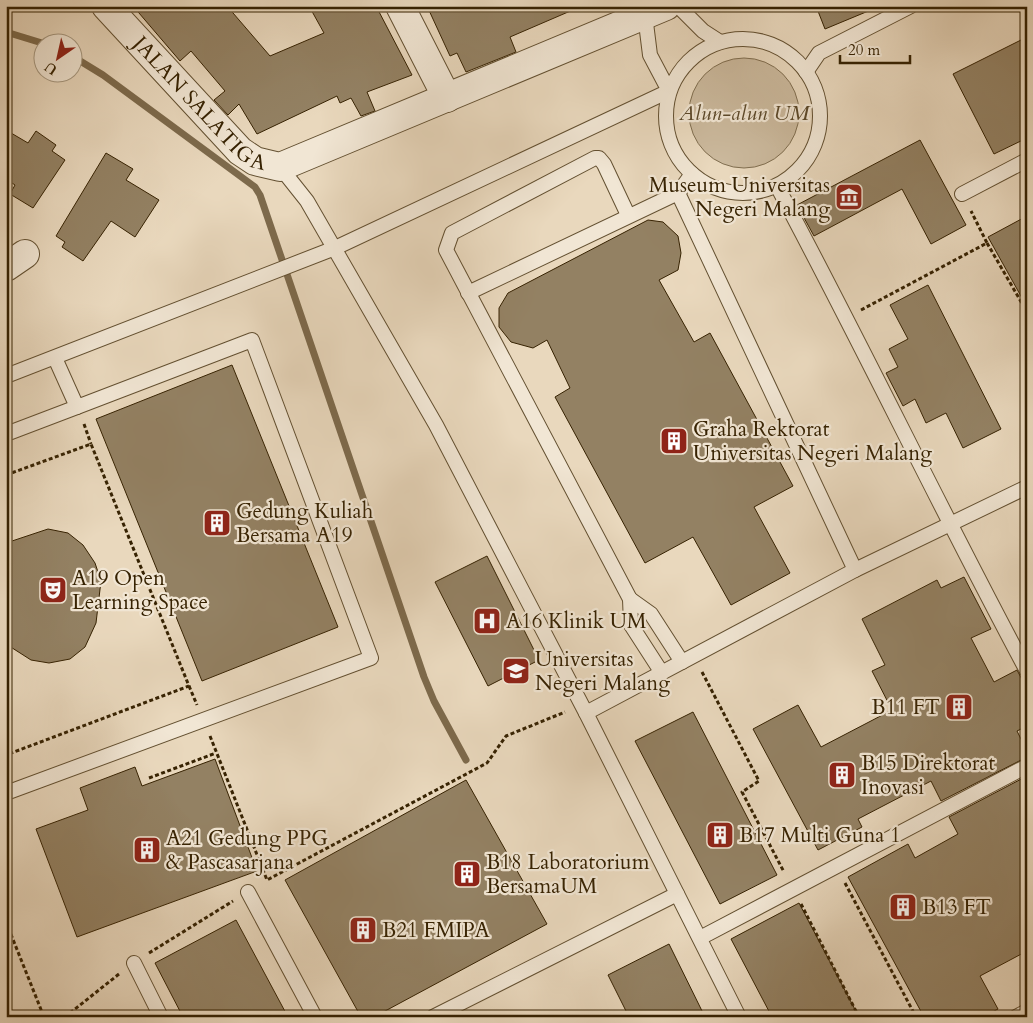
<svg xmlns="http://www.w3.org/2000/svg" width="1033" height="1023" font-family="Cardo,serif">
<rect width="100%" height="100%" fill="#e9d8bd"/>
<filter id="stains"><feTurbulence type="fractalNoise" baseFrequency=".004" numOctaves="4"/><feColorMatrix values="0 0 0 0 .2 0 0 0 0 .09 0 0 0 0 .02 0 0 0 .5 -.17"/></filter>
<radialGradient id="worn" r=".72"><stop offset=".6" stop-color="#630" stop-opacity="0"/><stop offset="1" stop-color="#630" stop-opacity=".3"/></radialGradient>
<!-- green -->
<circle fill="#cbb99d" stroke="#806e50" cx="744" cy="113" r="55"/>
<g fill="none" stroke-linecap="round" stroke-linejoin="round">
<!-- stream -->
<g stroke="#7d6a4c" stroke-width="7">
<path d="M 6,32 L 42,43"/>
<path d="M 72,56 L 103,75 L 255,187 L 260,195 L 424,677 L 434,701 L 466,760"/>
</g>
</g>
<!-- building -->
<g fill="#938163" stroke="#362202">
<path d="M 133,6 L 227,6 L 270,56 L 324,33 L 309,6 L 376,6 L 412,75 L 367,92 L 375,111 L 361,116 L 351,98 L 340,103 L 337,96 L 257,134 L 239,104 L 228,115 L 214,100 L 225,91 L 191,51 L 180,61 Z"/>
<path d="M 427,6 L 582,6 L 510,37 L 516,52 L 466,72 L 457,53 L 450,56 Z"/>
<path d="M 816,6 L 878,6 L 878,7 L 825,29 Z"/>
<path d="M 1027,37 L 1027,138 L 994,154 L 953,74 Z"/>
<path d="M 6,130 L 28,143 L 36,131 L 56,145 L 52,151 L 65,160 L 33,208 L 10,194 L 15,185 L 6,179 Z"/>
<path d="M 920,140 L 966,225 L 931,244 L 902,189 L 814,236 L 797,205 Z"/>
<path d="M 106,153 L 133,169 L 126,180 L 159,200 L 135,237 L 111,221 L 83,261 L 62,247 L 65,242 L 56,236 Z"/>
<path d="M 1027,216 L 1027,307 L 988,237 Z"/>
<path d="M 648,220 L 663,222 L 678,236 L 681,253 L 678,270 L 659,280 L 694,342 L 710,333 L 793,486 L 754,507 L 790,573 L 731,605 L 693,537 L 645,563 L 555,397 L 570,388 L 547,340 L 533,348 L 511,342 L 499,327 L 499,308 L 508,293 Z"/>
<path d="M 928,285 L 1001,429 L 963,448 L 946,413 L 926,423 L 915,399 L 903,406 L 886,373 L 898,367 L 889,349 L 908,339 L 890,305 Z"/>
<path d="M 232,365 L 338,627 L 202,681 L 96,419 Z"/>
<path d="M 48,529 L 68,533 L 83,545 L 95,563 L 101,581 L 96,623 L 85,647 L 70,659 L 49,663 L 31,660 L 6,644 L 6,543 Z"/>
<path d="M 487,556 L 539,660 L 488,686 L 435,582 Z"/>
<path d="M 964,577 L 991,629 L 971,638 L 994,682 L 1017,670 L 1027,689 L 1027,726 L 1017,731 L 1027,751 L 1027,757 L 941,801 L 931,781 L 858,819 L 862,827 L 818,850 L 753,729 L 798,705 L 821,747 L 892,710 L 872,671 L 885,665 L 862,619 L 937,580 L 941,588 Z"/>
<path d="M 693,712 L 777,875 L 720,904 L 635,741 Z"/>
<path d="M 215,759 L 257,871 L 77,937 L 36,829 L 88,810 L 80,788 L 135,767 L 142,786 Z"/>
<path d="M 1027,776 L 1027,951 L 980,976 L 998,1009 L 983,1017 L 924,1017 L 848,877 L 908,844 L 915,858 L 958,834 L 949,817 Z"/>
<path d="M 466,780 L 547,924 L 374,1017 L 361,1017 L 285,880 Z"/>
<path d="M 799,903 L 859,1017 L 772,1017 L 731,939 Z"/>
<path d="M 236,920 L 288,1017 L 183,1017 L 155,963 Z"/>
<path d="M 669,944 L 705,1017 L 629,1017 L 608,975 Z"/>
</g>
<g fill="none" stroke-linecap="round" stroke-linejoin="round">
<defs>
<g id="service">
<path d="M 678,6 L 703,31 L 720,42"/>
<circle cx="743" cy="116" r="77"/>
<path d="M 806,72 L 819,53 L 911,6"/>
<path d="M 280,167 L 307,201 L 436,425 L 586,713 L 739,1017"/>
<path d="M 777,186 C 863,346 941,511 1027,671"/>
<path d="M 678,193 L 855,570"/>
<path d="M 962,194 L 1027,160"/>
<path d="M 628,215 L 604,164 L 599,158 L 595,158 L 452,233 L 446,250 L 630,599 L 631,625 L 662,673"/>
<path d="M 468,293 L 678,193 L 692,174"/>
<path d="M 6,376 L 335,248 L 669,91 L 650,55 L 645,15"/>
<path d="M 6,434 L 77,407"/>
<path d="M 630,599 L 651,614 L 682,662"/>
<path d="M 586,713 L 855,570 L 1027,487"/>
<path d="M 6,793 L 371,658 L 252,340 L 77,407 L 55,358"/>
<path d="M 248,892 L 315,1017"/>
<path d="M 700,938 L 1027,766"/>
<path d="M 134,963 L 161,1017"/>
<path d="M 433,1017 L 677,894"/>
<path d="M 1016,1017 L 1027,1011"/>
</g>
<g id="minor">
<path id="s1" d="M 106,6 L 240,151 L 255,161 L 280,167 L 666,6"/>
<path d="M 400,6 L 447,98"/>
<path d="M 6,267 L 25,254"/>
</g>
</defs>
<!-- service casing -->
<use href="#service" stroke="#635031" stroke-width="16"/>
<!-- minor casing -->
<use href="#minor" stroke="#635031" stroke-width="30"/>
<!-- path -->
<g stroke="#362202" stroke-width="3" stroke-dasharray="4 2.5" stroke-linecap="butt">
<path d="M 987,243 L 1027,312"/>
<path d="M 861,310 L 987,243 L 971,211"/>
<path d="M 84,424 L 91,444"/>
<path d="M 6,475 L 91,444 L 189,686 L 6,755"/>
<path d="M 702,672 L 759,781 L 742,792 L 784,872"/>
<path d="M 189,686 L 197,705"/>
<path d="M 210,736 L 267,880 L 487,763 L 506,736 L 565,712"/>
<path d="M 149,778 L 216,753"/>
<path d="M 845,883 L 916,1017"/>
<path d="M 801,904 L 859,1017"/>
<path d="M 6,922 L 44,1017"/>
<path d="M 149,953 L 233,901"/>
<path d="M 65,1017 L 119,974"/>
</g>
<!-- service -->
<use href="#service" stroke="#f1e6d4" stroke-width="14"/>
<!-- minor -->
<use href="#minor" stroke="#f1e6d4" stroke-width="28"/>
</g>
<!-- icons -->
<defs>
<symbol id="museum-square" viewBox="-11 -11 22 22"><rect x="-9" y="-9" width="18" height="18" rx="4" fill="#8f2418" stroke="#f1e6d4"/><path d="M0-6L6-3V-2H-6V-3ZM-5-1h2V3h-2ZM-1-1h2V3h-2ZM3-1h2V3H3ZM-6 4H6V6H-6Z" fill="#fff"/></symbol>
<symbol id="building-square" viewBox="-11 -11 22 22"><rect x="-9" y="-9" width="18" height="18" rx="4" fill="#8f2418" stroke="#f1e6d4"/><path d="M-4-6H4V6H1V3H-1V6H-4ZM-2.5-4.3h1.7v1.8h-1.7ZM.8-4.3h1.7v1.8H.8ZM-2.5-1h1.7V.8h-1.7ZM.8-1h1.7V.8H.8Z" fill="#fff"/></symbol>
<symbol id="theatre-square" viewBox="-11 -11 22 22"><rect x="-9" y="-9" width="18" height="18" rx="4" fill="#8f2418" stroke="#f1e6d4"/><path d="M-5-5.5Q0-4 5-5.5V0Q5 5 0 6Q-5 5-5 0ZM-3.3-2.5H-1v1.5H-3.3ZM1-2.5H3.3v1.5H1ZM-2.8 1Q0 5.5 2.8 1Z" fill="#fff"/></symbol>
<symbol id="hospital-square" viewBox="-11 -11 22 22"><rect x="-9" y="-9" width="18" height="18" rx="4" fill="#8f2418" stroke="#f1e6d4"/><path d="M-5-5h3v3.5h4V-5h3V5h-3V1.5h-4V5h-3Z" fill="#fff"/></symbol>
<symbol id="university-square" viewBox="-11 -11 22 22"><rect x="-9" y="-9" width="18" height="18" rx="4" fill="#8f2418" stroke="#f1e6d4"/><path d="M0-5L7-2L0 1L-7-2ZM-4 1L0 2.5L4 1V4Q0 6-4 4Z" fill="#fff"/></symbol>
</defs>
<g fill-rule="evenodd">
<use href="#museum-square" x="833" y="181" width="32" height="32"/>
<use href="#building-square" x="658" y="425" width="32" height="32"/>
<use href="#building-square" x="201" y="507" width="32" height="32"/>
<use href="#theatre-square" x="37" y="574" width="32" height="32"/>
<use href="#hospital-square" x="471" y="605" width="32" height="32"/>
<use href="#university-square" x="500" y="655" width="32" height="32"/>
<use href="#building-square" x="943" y="691" width="32" height="32"/>
<use href="#building-square" x="826" y="759" width="32" height="32"/>
<use href="#building-square" x="704" y="819" width="32" height="32"/>
<use href="#building-square" x="131" y="834" width="32" height="32"/>
<use href="#building-square" x="451" y="858" width="32" height="32"/>
<use href="#building-square" x="887" y="891" width="32" height="32"/>
<use href="#building-square" x="347" y="914" width="32" height="32"/>
</g>
<g text-anchor="middle" stroke-width="4.5" stroke-linejoin="round" paint-order="stroke">
<!-- street labels -->
<g font-size="21" fill="#362202" stroke="#f1e6d4">
<text dy="7" stroke="none"><textPath href="#s1" startOffset="136">JALAN SALATIGA</textPath></text>
</g>
<!-- park labels -->
<g font-size="21" font-style="italic" fill="#5b4829" stroke="#f1e6d4">
<text x="744" y="120">Alun-alun UM</text>
</g>
<!-- poi labels -->
<g font-size="21" fill="#362202" stroke="#f1e6d4" text-anchor="start">
<text x="830" y="192" text-anchor="end">Museum Universitas<tspan x="830" dy="24">Negeri Malang</tspan></text>
<text x="693" y="436">Graha Rektorat<tspan x="693" dy="24">Universitas Negeri Malang</tspan></text>
<text x="236" y="518">Gedung Kuliah<tspan x="236" dy="24">Bersama A19</tspan></text>
<text x="72" y="585">A19 Open<tspan x="72" dy="24">Learning Space</tspan></text>
<text x="506" y="628">A16 Klinik UM</text>
<text x="535" y="666">Universitas<tspan x="535" dy="24">Negeri Malang</tspan></text>
<text x="940" y="714" text-anchor="end">B11 FT</text>
<text x="861" y="770">B15 Direktorat<tspan x="861" dy="24">Inovasi</tspan></text>
<text x="739" y="842">B17 Multi Guna 1</text>
<text x="166" y="845">A21 Gedung PPG<tspan x="166" dy="24">&amp; Pascasarjana</tspan></text>
<text x="486" y="869">B18 Laboratorium<tspan x="486" dy="24">BersamaUM</tspan></text>
<text x="922" y="914">B13 FT</text>
<text x="382" y="937">B21 FMIPA</text>
</g>
</g>
<!-- margin -->
<rect width="1033" height="1023" fill="none" stroke="#e9d8bd" stroke-width="25"/>
<rect x="8" y="8" width="1018" height="1008" fill="none" stroke="#362202" stroke-width="2.5"/>
<rect x="12" y="12" width="1008" height="998" fill="none" stroke="#362202"/>
<!-- north arrow -->
<g transform="translate(58 58) rotate(214)"><circle r="24" fill="#f1e6d4" stroke="#a69880"/>
<path d="M0-4L9 19L0 12L-9 19Z" fill="#8f2418"/>
<text y="-8" font-size="14" font-weight="bold" text-anchor="middle" fill="#362202">U</text>
</g>
<!-- scale -->
<path d="M840 55v8h70v-8" fill="none" stroke="#362202" stroke-width="2.5"/>
<text x="848" y="55" font-size="15" fill="#362202" stroke="#f1e6d4" stroke-width="4" paint-order="stroke">20 m</text>
<rect width="100%" height="100%" filter="url(#stains)"/>
<rect width="100%" height="100%" fill="url(#worn)"/>
</svg>
